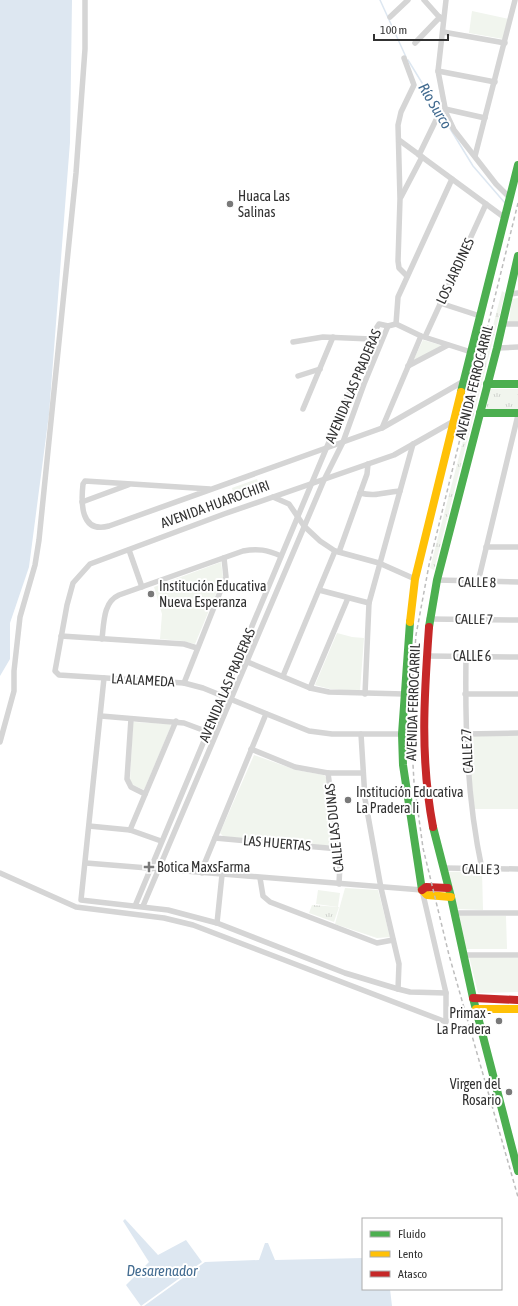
<svg xmlns="http://www.w3.org/2000/svg" width="518" height="1306" font-family="'Asap Condensed',sans-serif">
<defs>
<pattern id="grass-tufts" width="24" height="20" patternUnits="userSpaceOnUse"><rect width="24" height="20" fill="#f1f5ee"/><path d="M3 7l-1-3M5 7V3M7 7l1-3M15 17l-1-3M17 17v-4M19 17l1-3" fill="none" stroke="#cfd2cd"/></pattern>
</defs>
<rect width="100%" height="100%" fill="#fff"/>
<!-- grass -->
<g fill="url(#grass-tufts)">
<path d="M 502,291 L 505,293 L 434,570 L 430,568 Z"/>
<path d="M 490,389 L 518,389 L 518,411 L 486,410 Z"/>
<path d="M 312,905 L 339,907 L 334,922 L 309,913 Z"/>
</g>
<!-- park -->
<g fill="#f1f5ee">
<path d="M 472,11 L 509,19 L 503,39 L 469,33 Z"/>
<path d="M 518,298 L 518,322 L 509,322 L 512,299 Z"/>
<path d="M 423,340 L 444,346 L 413,361 Z"/>
<path d="M 257,479 L 262,493 L 236,502 L 232,488 Z"/>
<path d="M 221,562 L 223,577 L 195,644 L 183,641 L 160,639 L 162,614 L 154,587 Z"/>
<path d="M 337,633 L 352,637 L 364,638 L 360,691 L 330,689 L 315,685 Z"/>
<path d="M 133,722 L 170,724 L 171,726 L 144,790 L 133,785 L 130,780 Z"/>
<path d="M 518,735 L 518,809 L 474,809 L 468,736 Z"/>
<path d="M 254,755 L 296,770 L 324,775 L 327,779 L 335,843 L 331,846 L 224,837 L 220,833 Z"/>
<path d="M 482,871 L 483,910 L 455,909 L 447,872 Z"/>
<path d="M 345,888 L 378,890 L 390,937 L 377,938 L 335,924 Z"/>
<path d="M 318,890 L 340,893 L 338,907 L 316,904 Z"/>
<path d="M 457,915 L 506,916 L 507,949 L 463,949 Z"/>
<path d="M 469,956 L 518,958 L 518,992 L 478,993 Z"/>
</g>
<!-- water -->
<g fill="#dde7f1">
<path d="M 0,0 L 72,0 L 70,142 L 49,414 L 29,567 L 10,623 L 10,659 L 0,676 Z"/>
<path d="M 125,1219 L 158,1255 L 186,1240 L 202,1262 L 141,1306 L 126,1285 L 149,1262 L 123,1221 Z"/>
<path d="M 265,1243 L 268,1243 L 275,1260 L 363,1258 L 363,1289 L 390,1289 L 392,1306 L 144,1306 L 205,1262 L 259,1260 Z"/>
</g>
<g fill="none" stroke-linecap="round" stroke-linejoin="round">
<!-- stream -->
<g stroke="#dde7f1" stroke-width="1.5">
<path d="M 380,0 L 406,57"/>
<path d="M 408,60 L 473,166 L 505,203"/>
</g>
<!-- street -->
<g stroke="#d5d5d5" stroke-width="5.5">
<path d="M 424,0 L 441,19"/>
<path d="M 446,0 L 438,71 L 446,113 L 454,130 L 496,184 L 510,198"/>
<path d="M 390,17 L 408,0"/>
<path d="M 443,32 L 505,43"/>
<path d="M 415,43 L 440,17"/>
<path d="M 404,58 L 414,85 L 401,112 L 398,125 L 400,199 L 398,261 L 399,268 L 407,276"/>
<path d="M 438,71 L 495,82"/>
<path d="M 445,109 L 485,118"/>
<path d="M 399,140 L 505,218"/>
<path d="M 419,155 L 436,120"/>
<path d="M 475,156 L 515,0"/>
<path d="M 401,197 L 422,157"/>
<path d="M 510,294 L 518,293"/>
<path d="M 440,303 L 480,316"/>
<path d="M 396,324 L 398,297 L 452,179"/>
<path d="M 502,324 L 518,324"/>
<path d="M 425,337 L 486,204"/>
<path d="M 293,342 L 323,337 L 371,339"/>
<path d="M 497,348 L 518,347"/>
<path d="M 408,366 L 448,345"/>
<path d="M 298,376 L 320,369"/>
<path d="M 303,409 L 333,337"/>
<path d="M 382,428 L 421,336"/>
<path d="M 210,489 L 85,481 L 83,484 C 81,502 80,534 109,526 L 382,428 L 464,381"/>
<path d="M 360,493 C 377,497 383,492 400,491"/>
<path d="M 273,497 L 289,504 L 304,526 L 320,541 L 335,551 L 379,563 L 415,579"/>
<path d="M 82,502 L 128,485"/>
<path d="M 486,547 L 518,547"/>
<path d="M 129,550 L 142,587"/>
<path d="M 339,552 L 367,474 L 368,464"/>
<path d="M 437,580 L 518,582"/>
<path d="M 478,582 L 518,415"/>
<path d="M 319,590 L 369,603"/>
<path d="M 429,619 L 518,620"/>
<path d="M 61,636 L 184,644 L 197,648"/>
<path d="M 102,639 C 104,623 103,602 119,595 L 243,551 C 258,548 267,550 281,556"/>
<path d="M 427,656 L 518,657"/>
<path d="M 466,657 C 465,728 467,799 482,869"/>
<path d="M 238,658 L 310,688 L 329,692 L 404,694"/>
<path d="M 283,676 L 335,551"/>
<path d="M 104,678 L 81,900 L 168,910 L 217,923 L 345,973 L 398,989 L 410,992 L 446,993"/>
<path d="M 184,683 L 226,577 L 224,558"/>
<path d="M 310,688 L 348,598"/>
<path d="M 365,694 L 369,603 L 413,444"/>
<path d="M 465,694 L 518,694"/>
<path d="M 101,716 L 184,723 L 208,732"/>
<path d="M 131,719 L 127,779 L 131,787 L 145,794"/>
<path d="M 361,734 L 365,799 L 381,888 L 399,964 L 398,989"/>
<path d="M 402,734 L 332,734 L 309,731 L 203,688 L 184,683 L 59,675 L 55,671 L 67,605 L 73,583 L 90,564 L 224,514 L 394,455 L 454,421"/>
<path d="M 465,734 L 518,733"/>
<path d="M 0,742 L 14,691 L 14,671 L 20,617 L 35,565 L 39,540 L 76,173 L 85,49 L 85,0"/>
<path d="M 251,749 L 295,767 L 328,773 L 362,773"/>
<path d="M 328,773 L 340,863 L 339,884"/>
<path d="M 89,826 L 130,830 L 161,841"/>
<path d="M 130,830 L 176,721"/>
<path d="M 215,838 L 339,849"/>
<path d="M 443,868 L 518,869"/>
<path d="M 0,873 L 76,907 L 164,918 L 193,925 L 446,1022 L 446,993 L 422,890 L 86,863"/>
<path d="M 202,873 L 203,867 L 266,714"/>
<path d="M 260,878 L 263,896 L 270,902 L 377,943 L 393,940"/>
<path d="M 135,906 L 377,327 L 379,324 L 388,326 L 396,324 L 421,336 L 471,352"/>
<path d="M 143,906 L 324,480 L 343,442 L 364,384 L 388,326"/>
<path d="M 454,913 L 518,913"/>
<path d="M 217,923 L 222,875"/>
<path d="M 463,955 L 518,955"/>
</g>
<!-- fast -->
<g stroke="#4caf50" stroke-width="8">
<path d="M 487,384 L 518,384"/>
<path d="M 461,392 L 518,165"/>
<path d="M 480,413 L 518,413"/>
<path d="M 410,622 L 402,734 L 403,765 L 422,890"/>
<path d="M 429,627 L 437,580 L 497,348 L 518,256"/>
<path d="M 433,827 L 451,897 L 473,998 L 518,1171"/>
</g>
<!-- slow -->
<g stroke="#ffc107" stroke-width="8">
<path d="M 410,622 L 415,579 L 461,392"/>
<path d="M 422,890 L 427,895 L 451,897"/>
<path d="M 476,1009 L 518,1009"/>
</g>
<!-- jam -->
<g stroke="#c62828" stroke-width="8">
<path d="M 429,627 C 424,697 420,758 433,827"/>
<path d="M 422,890 L 426,887 L 448,888"/>
<path d="M 473,998 L 518,1000"/>
</g>
<!-- rail -->
<path stroke="#bdbdbd" stroke-width="1.5" stroke-dasharray="4 3" stroke-linecap="butt" d="M 518,203 L 429,565 L 416,635 L 410,712 L 414,782 L 423,848 L 449,955 L 518,1197"/>
</g>
<!-- markers -->
<g fill="#797979" stroke="#fff" stroke-width="1.5">
<circle cx="230" cy="204" r="4"/>
<circle cx="151" cy="594" r="4"/>
<circle cx="348" cy="800" r="4"/>
<path d="M147 861h4v4h4v4h-4v4h-4v-4h-4v-4h4z"/>
<circle cx="499" cy="1021" r="4"/>
<circle cx="509" cy="1092" r="4"/>
</g>
<g text-anchor="middle" stroke-width="4" stroke-linejoin="round" paint-order="stroke">
<!-- poi labels -->
<g font-size="14" fill="#313131" stroke="#fff" text-anchor="start">
<text x="238" y="201">Huaca Las<tspan x="238" dy="16">Salinas</tspan></text>
<text x="159" y="591">Institución Educativa<tspan x="159" dy="16">Nueva Esperanza</tspan></text>
<text x="356" y="797">Institución Educativa<tspan x="356" dy="16">La Pradera Ii</tspan></text>
<text x="157" y="872">Botica MaxsFarma</text>
<text x="491" y="1018" text-anchor="end">Primax -<tspan x="491" dy="16">La Pradera</tspan></text>
<text x="501" y="1089" text-anchor="end">Virgen del<tspan x="501" dy="16">Rosario</tspan></text>
</g>
<!-- street labels -->
<g font-size="14" fill="#313131" stroke="#fff">
<text transform="translate(455 271) rotate(-65)" y="5">LOS JARDINES</text>
<text transform="translate(474 382) rotate(-76)" y="5">AVENIDA FERROCARRIL</text>
<text transform="translate(353 386) rotate(-67)" y="5">AVENIDA LAS PRADERAS</text>
<text transform="translate(215 504) rotate(-20)" y="5">AVENIDA HUAROCHIRI</text>
<text transform="translate(477 582) rotate(1)" y="5">CALLE 8</text>
<text transform="translate(474 619) rotate(1)" y="5">CALLE 7</text>
<text x="472" y="661">CALLE 6</text>
<text transform="translate(143 680) rotate(3)" y="5">LA ALAMEDA</text>
<text transform="translate(227 685) rotate(-67)" y="5">AVENIDA LAS PRADERAS</text>
<text transform="translate(413 702) rotate(-88)" y="5">AVENIDA FERROCARRIL</text>
<text transform="translate(467 751) rotate(-93)" y="5">CALLE 27</text>
<text transform="translate(334 828) rotate(-96)" y="5">CALLE LAS DUNAS</text>
<text transform="translate(277 843) rotate(5)" y="5">LAS HUERTAS</text>
<text transform="translate(481 869) rotate(1)" y="5">CALLE 3</text>
</g>
<!-- water labels -->
<g font-size="15" font-style="italic" fill="#426b90" stroke="#fff">
<text transform="translate(435 106) rotate(59)" y="5">Río Surco</text>
<text x="162" y="1276">Desarenador</text>
</g>
</g>
<!-- legend -->
<rect x="362" y="1218" width="140" height="72" fill="#ffffff" stroke="#adadad"/>
<rect x="370" y="1231" width="20" height="6" fill="#4caf50" stroke="#adadad"/>
<text x="398" y="1238" font-size="12" fill="#313131">Fluido</text>
<rect x="370" y="1251" width="20" height="6" fill="#ffc107" stroke="#adadad"/>
<text x="398" y="1258" font-size="12" fill="#313131">Lento</text>
<rect x="370" y="1271" width="20" height="6" fill="#c62828" stroke="#adadad"/>
<text x="398" y="1278" font-size="12" fill="#313131">Atasco</text>
<!-- scale -->
<path d="M374 34v6h74v-6" fill="none" stroke="#313131" stroke-width="2"/>
<text x="380" y="34" font-size="12" fill="#313131" stroke="#ffffff" stroke-width="3" paint-order="stroke">100 m</text>
</svg>
